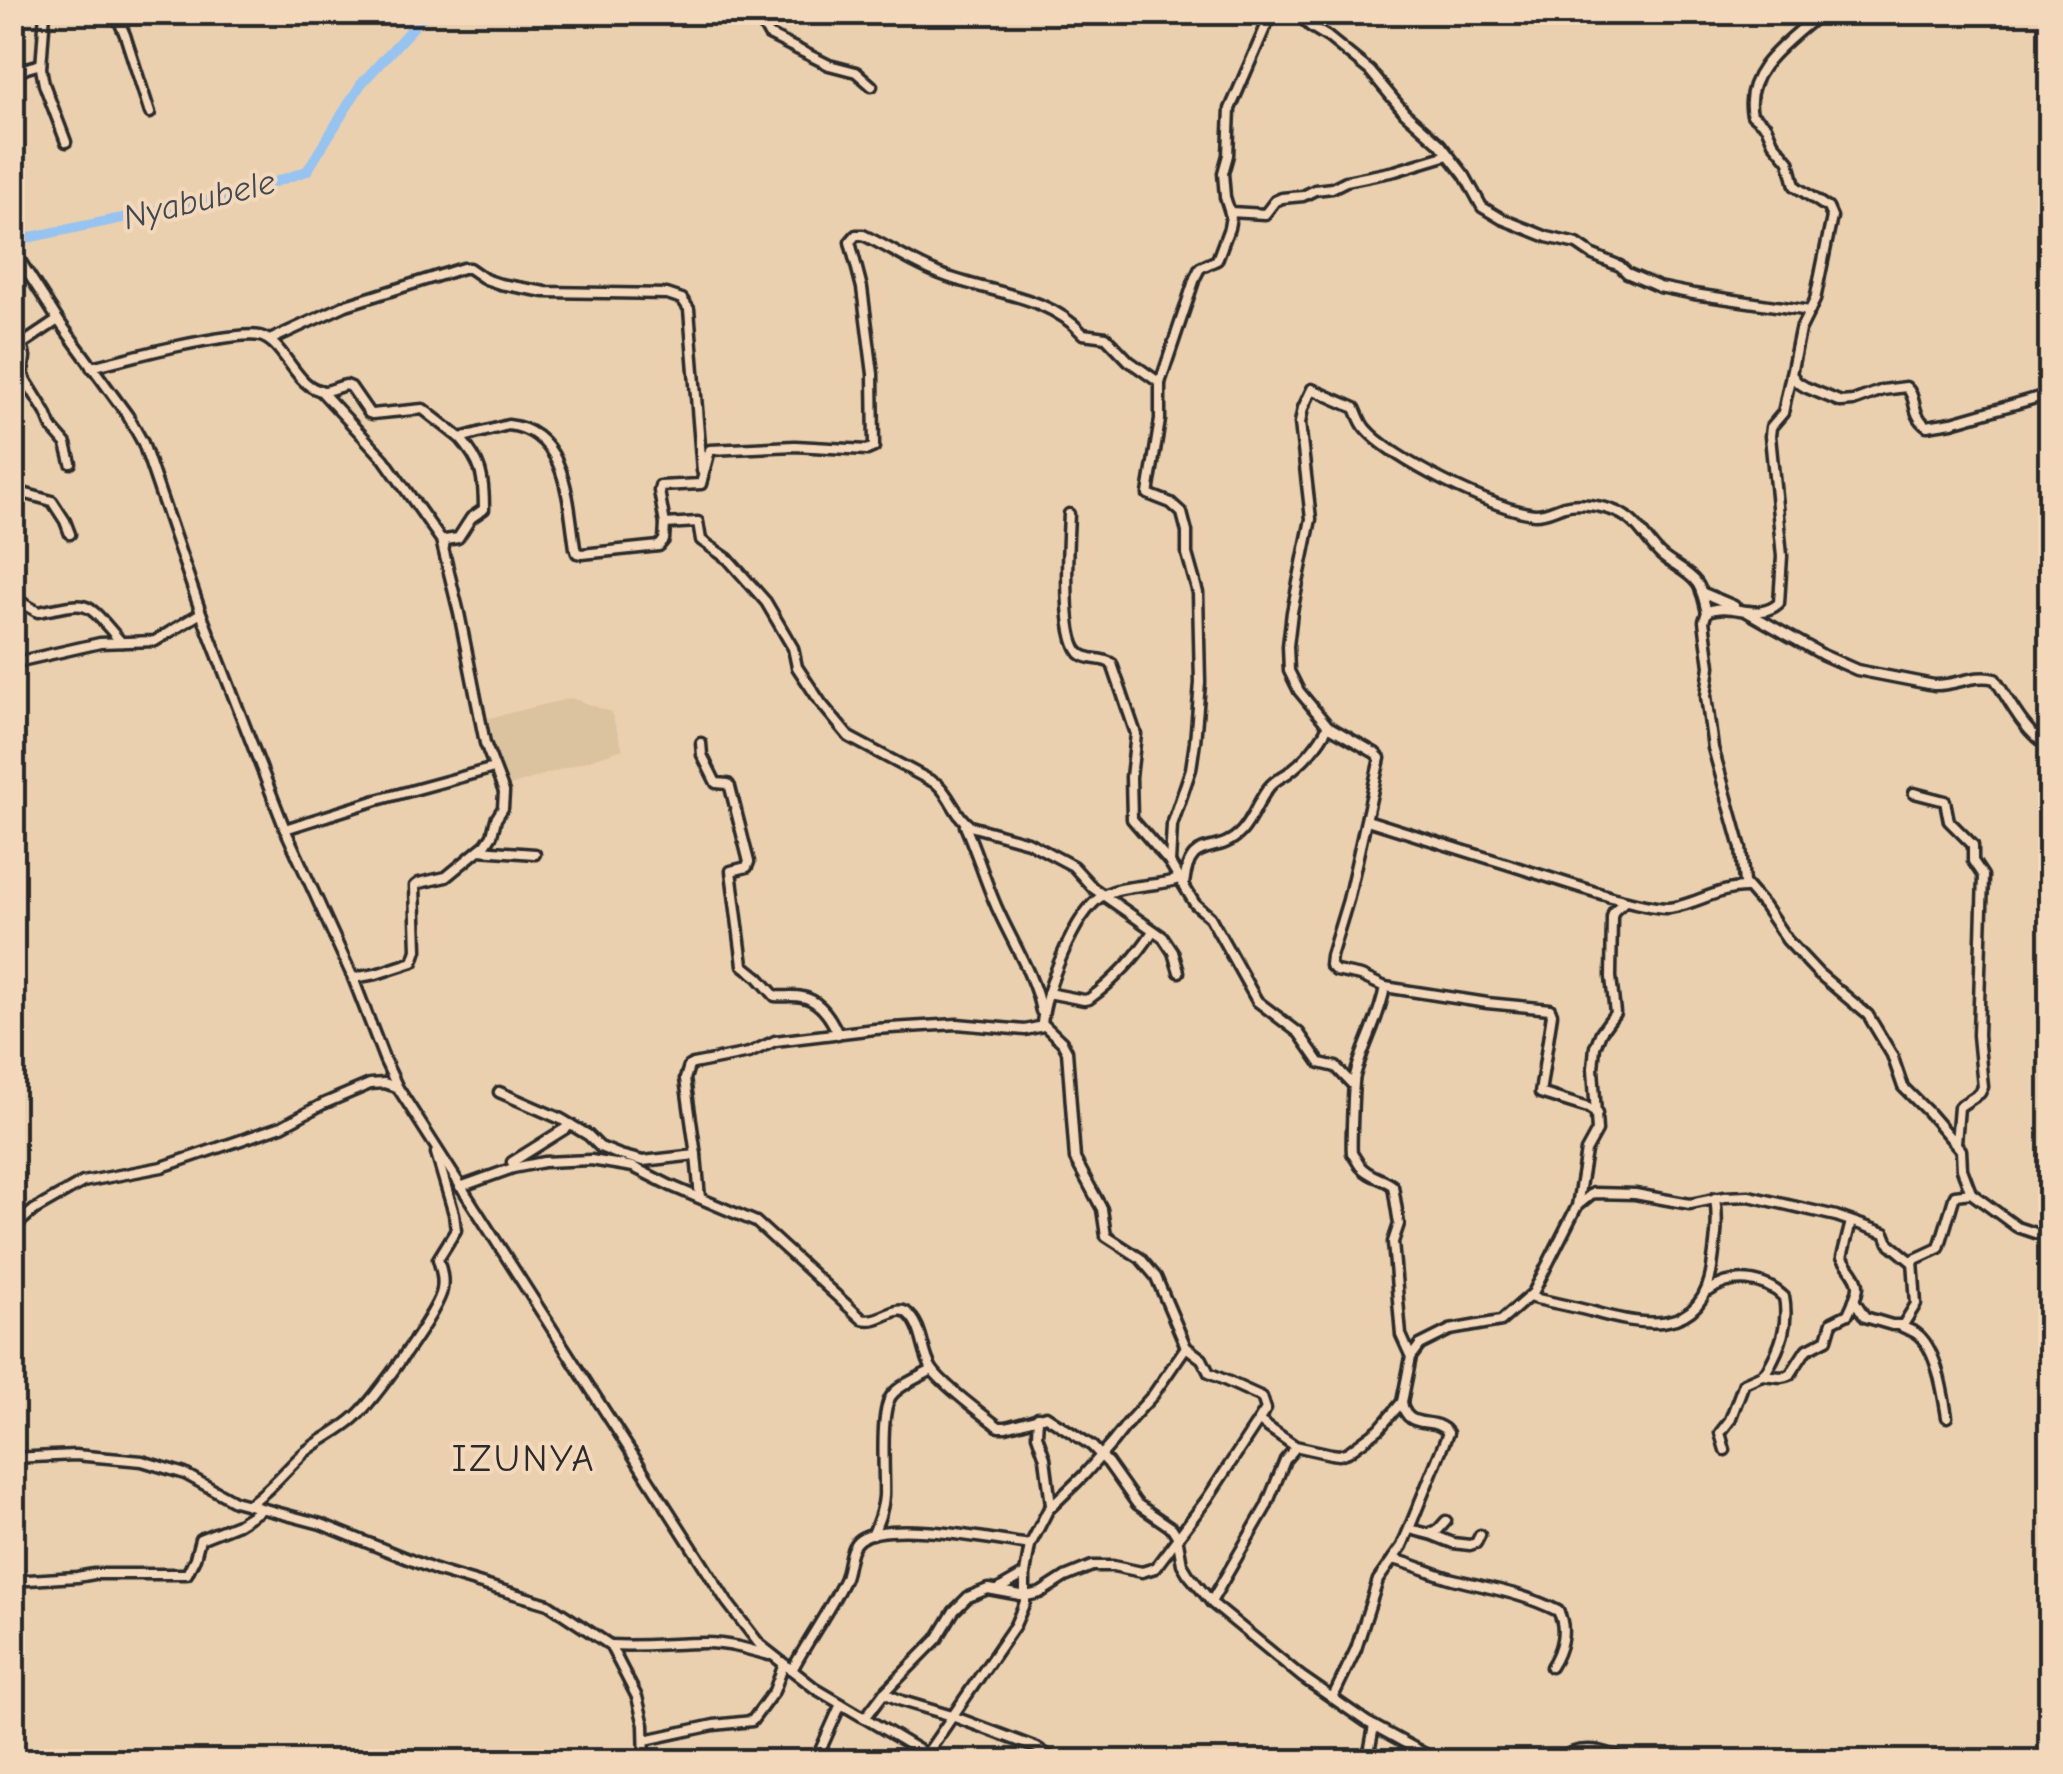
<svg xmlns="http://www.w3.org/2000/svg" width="2063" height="1774" font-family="'Comic Neue',sans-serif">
<rect width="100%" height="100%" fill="#ebd0af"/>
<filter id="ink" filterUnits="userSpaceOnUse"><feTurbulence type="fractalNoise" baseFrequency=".01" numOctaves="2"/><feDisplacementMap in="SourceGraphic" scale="20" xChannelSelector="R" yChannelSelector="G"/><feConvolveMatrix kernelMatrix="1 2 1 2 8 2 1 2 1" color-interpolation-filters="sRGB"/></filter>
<g filter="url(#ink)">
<!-- built -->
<path fill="#dcc39f" d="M 571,698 L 611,712 L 623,749 L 507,787 L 485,719 Z"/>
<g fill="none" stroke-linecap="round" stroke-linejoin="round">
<!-- river -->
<path stroke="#96c3f0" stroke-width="10" d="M 12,241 L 242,193 L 307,171 L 361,84 L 427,12"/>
<defs>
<g id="minor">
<path d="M 45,12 L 41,68 L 44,84 L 66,142"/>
<path d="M 115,12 L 125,35 L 150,113"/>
<path d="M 765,12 L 764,26 L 769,35 L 829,65 L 856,72 L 872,86"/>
<path d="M 1296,12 L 1310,26 L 1328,37 L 1370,71 L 1405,113 L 1440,144 L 1465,176 L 1482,207 L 1502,219 L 1547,237 L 1577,244 L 1593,255 L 1620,266 L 1627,273 L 1659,287 L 1694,294 L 1810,311"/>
<path d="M 1821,12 C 1793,39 1742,69 1752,115 L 1766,126 L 1773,142 L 1789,161 L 1795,186 L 1828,208 L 1832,217 L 1815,300 L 1800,330 L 1791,374 L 1797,382 L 1805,387 L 1841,402 L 1853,401 L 1883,390 L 1906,387 C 1918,397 1910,414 1927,426 L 1952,422 L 2050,394"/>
<path d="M 12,76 L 27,68 L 41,64"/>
<path d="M 1230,212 L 1265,214 L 1275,201 L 1282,198 L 1303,196 L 1315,190 L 1332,188 L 1346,181 L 1395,171 L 1448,155"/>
<path d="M 12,248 L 58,320 L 128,416 L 143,443 L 201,613 L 285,829 L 353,978 L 385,1061 L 398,1088 L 727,1602 L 760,1645 L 816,1689 L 939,1762"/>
<path d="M 270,340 L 346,305 L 463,268 L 469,268 L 485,279 L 500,284 L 545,292 L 667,294 L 682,299 L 689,309 L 702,471"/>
<path d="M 22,343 L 25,357 L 23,372 L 25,379 L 46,413 L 52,428 L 66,444 L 71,463"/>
<path d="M 12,351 L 58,320"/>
<path d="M 91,367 C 137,356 182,343 229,337 C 239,336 250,334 260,336 C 285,342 296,390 324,391 C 331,391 339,386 346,385 L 351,387 L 369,413 L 372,414 L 423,409 L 460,438 L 508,425 C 567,431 568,502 575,548 L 577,553 L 582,554 L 659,546 L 664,540 L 665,524 L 659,491 L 660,486 L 701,484 L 710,450 L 795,446 L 867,450 L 874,447 L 873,374 L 862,288 L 850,242 L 856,235 L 863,235 C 889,247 913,264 940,274 C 987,293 1048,294 1083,334 L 1106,337 L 1129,361 L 1160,383"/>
<path d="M 1791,374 L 1783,413 L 1771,427 L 1770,436 L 1782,556 L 1779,603 C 1757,623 1730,600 1707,612 L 1704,621 L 1710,666 L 1706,696 L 1713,748 L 1741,848 L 1744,883 L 1764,906 L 1787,940 L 1818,973 L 1868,1015 L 1892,1055 L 1903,1087 L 1928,1112 L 1961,1150 L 1962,1169 L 1971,1193 L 2017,1227 L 2050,1238"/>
<path d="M 320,390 L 384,459 L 441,540 L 459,613 L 485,743 L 504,792 L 503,808 L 496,819 L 492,835 L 486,844 L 446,877 L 419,883 L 415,886 L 417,950 L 413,962 L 376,974 L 353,978"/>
<path d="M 12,490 L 52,501 L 65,521 L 70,534"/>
<path d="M 1069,514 C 1068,538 1061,643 1082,655 C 1092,661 1103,657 1112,664 L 1136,734 L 1131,777 L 1132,819 L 1170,863 L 1195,904 L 1210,917 L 1257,1001 L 1299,1033 L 1320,1063 L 1336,1067 L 1353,1085"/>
<path d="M 665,524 L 698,522 L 701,540 L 728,559 L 766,602 L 793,648 L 797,667 L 821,703 L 849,737 L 937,784 C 951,796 955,816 970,826 L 1028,842 L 1073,866 L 1093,888 L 1163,937 L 1173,952 L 1179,972"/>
<path d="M 444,547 L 445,540 L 458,538 L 471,518 L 484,509 C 484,477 482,463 460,438"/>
<path d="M 1701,592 L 1734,606"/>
<path d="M 12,594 L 19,601 L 38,612 C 93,601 84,600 121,642"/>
<path d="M 1747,612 L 1823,655 L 1857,670 L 1934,685 C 1956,686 1974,673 1995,679 C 2010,702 2025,734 2050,747"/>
<path d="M 12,663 L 100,643 L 155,641 L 201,613"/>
<path d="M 701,743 L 702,755 L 716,783 L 728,784 L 730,787 L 749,862 L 747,867 L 731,871 L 743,965 L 758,977 L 775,996 C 784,997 793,995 802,997 C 819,1000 831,1018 838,1034"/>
<path d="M 1914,793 L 1945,801 L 1949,821 L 1973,845 L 1973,861 L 1983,876 L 1978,1035 L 1983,1087 L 1980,1093 L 1959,1107 L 1956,1143"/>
<path d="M 1367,820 L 1611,897 C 1629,901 1650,908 1668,908 C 1692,906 1719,887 1747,888"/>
<path d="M 965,826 C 977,853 985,881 997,908 C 1012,942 1034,975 1041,1011"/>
<path d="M 285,829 L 377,800 L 494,768"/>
<path d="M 479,850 L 535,854"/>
<path d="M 1170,863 L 1172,825 L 1191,769 L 1195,742 L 1200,683 L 1198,593 L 1187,554 L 1187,532 L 1182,513 L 1171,503 L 1148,494 L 1160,420 L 1160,383 L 1195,278 L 1200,268 L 1217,260 L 1229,228 L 1231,216 L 1225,197 L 1223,173 L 1228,155 L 1230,109 L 1272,12"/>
<path d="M 1184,884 C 1190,832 1215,859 1241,832 C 1253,819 1258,800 1270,786 C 1275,780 1282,777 1288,773 C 1304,761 1320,743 1328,726"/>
<path d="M 1385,987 C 1379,1020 1363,1045 1355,1076 C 1353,1082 1351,1148 1352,1153 C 1353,1155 1359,1164 1360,1166 C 1369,1177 1383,1178 1393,1186 L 1399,1224 L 1393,1242 L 1401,1335 L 1411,1357"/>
<path d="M 1048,993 L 1084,1000 L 1089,999 C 1113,982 1138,955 1153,931"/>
<path d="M 499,1092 L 561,1119 L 588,1135 L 600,1147 L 620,1155 L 643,1161 L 696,1155"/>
<path d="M 1597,1114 L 1588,1108 L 1540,1093 L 1552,1014 L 1550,1009 L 1487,1003 L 1385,987 L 1361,976 L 1336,971 L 1330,965 L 1331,956 L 1348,900 L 1380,758 L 1375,753 L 1328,726 L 1299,691 L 1289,671 L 1288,646 L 1292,612 L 1311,519 L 1300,423 L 1303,408 L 1312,389 L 1355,408 C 1358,414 1360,422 1365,428 C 1389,458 1496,511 1535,514 C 1547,514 1554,509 1564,506 C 1580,502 1603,506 1617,512 C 1638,521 1646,541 1661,555 C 1672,565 1688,571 1697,583 C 1703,591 1704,603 1707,612"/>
<path d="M 512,1162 L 571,1125"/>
<path d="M 460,1187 L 513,1168 L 544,1162 L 591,1160 L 633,1167 L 671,1186 L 756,1222 L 862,1319 C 879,1324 895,1305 906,1312 C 924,1325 921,1352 932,1369 C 942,1384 983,1415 999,1427 L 1006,1427 L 1046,1416 L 1092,1446 L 1108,1463 L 1137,1504 L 1172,1528 L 1177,1536 L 1182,1564 L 1188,1574 L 1213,1604 L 1302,1677 L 1367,1722 L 1440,1762"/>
<path d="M 700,1198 L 696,1155 L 685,1079 L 689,1066 L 693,1064 L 749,1053 L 775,1041 L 875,1029 L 957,1024 L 1025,1030 L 1043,1026"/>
<path d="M 1578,1205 L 1593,1193 L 1635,1194 L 1690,1204 L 1724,1197 L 1749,1196 L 1836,1216 L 1885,1233 L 1889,1243 L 1912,1262"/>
<path d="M 12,1233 L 20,1222 L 34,1210 L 83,1182 L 162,1167 L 282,1126 L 323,1104 L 370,1084 L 384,1083 L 396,1087"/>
<path d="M 1709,1291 C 1732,1274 1764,1278 1784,1297 C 1789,1324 1781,1347 1767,1370 L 1762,1375 L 1744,1383 L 1730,1420 L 1720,1433 L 1725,1450"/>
<path d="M 1529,1297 C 1549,1302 1570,1306 1590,1311 C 1641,1326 1702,1338 1712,1268 C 1715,1244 1719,1222 1715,1198"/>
<path d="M 1854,1300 L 1865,1317 L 1892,1325 L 1903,1325 L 1916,1304 L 1913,1260 L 1939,1248 L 1955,1195 L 1971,1193"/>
<path d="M 1901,1326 C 1906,1329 1911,1330 1916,1333 C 1937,1348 1943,1393 1947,1417"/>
<path d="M 1762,1375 L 1781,1377 L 1790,1375 L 1806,1350 L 1827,1339 L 1832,1322 L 1848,1314 C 1864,1280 1860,1284 1842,1257 L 1851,1222"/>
<path d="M 1038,1417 L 1037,1435 L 1045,1458 L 1051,1505"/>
<path d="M 1259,1421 L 1295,1446 L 1331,1454 L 1339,1455 L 1348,1452 L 1379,1429 L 1402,1402 L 1411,1357 L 1420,1345 L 1450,1330 L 1501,1321 L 1533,1293 L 1577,1206 L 1586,1151 L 1597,1131 L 1593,1068 L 1595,1047 L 1601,1032 L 1615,1013 L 1611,977 L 1612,917 L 1614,911 L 1625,901"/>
<path d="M 12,1458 L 75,1455 L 142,1461 L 185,1474 L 234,1501 L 321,1524 L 438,1571 L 548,1604 L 610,1645 L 637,1697 L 644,1725 L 645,1762"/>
<path d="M 248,1505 C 270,1491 285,1470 304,1453 C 320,1439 340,1431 355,1417 C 373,1402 439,1310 442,1290 C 444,1279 441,1269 438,1259 L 456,1230 L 454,1214 L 436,1153"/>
<path d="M 1410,1529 L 1433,1535 L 1453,1543 L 1470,1545 L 1476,1543 L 1480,1535"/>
<path d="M 1430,1533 L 1438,1530 L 1446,1521"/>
<path d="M 873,1534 C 878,1521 883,1511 884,1496 C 885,1475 879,1410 892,1395 C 901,1384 920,1377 932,1370"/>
<path d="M 1393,1559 C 1414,1564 1433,1574 1453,1579 C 1489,1588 1525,1594 1558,1611 C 1568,1629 1561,1651 1551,1667"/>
<path d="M 12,1581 L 77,1577 L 94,1574 L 187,1574 L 195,1558 L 200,1539 L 238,1524 L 262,1509"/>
<path d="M 997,1590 L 1025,1574"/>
<path d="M 1211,1602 L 1266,1507 L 1285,1460 L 1296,1447"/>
<path d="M 610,1645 C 642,1647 674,1643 706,1643 C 727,1643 748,1649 769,1655"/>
<path d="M 792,1670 C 808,1640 828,1613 843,1582 C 850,1570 847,1548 860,1539 C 890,1519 993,1540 1030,1545"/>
<path d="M 884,1693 L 902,1701 L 952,1716 L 1037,1748 L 1058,1762"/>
<path d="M 1333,1697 L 1356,1649 L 1378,1580 L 1402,1546 L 1448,1433 C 1435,1414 1407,1433 1402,1402"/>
<path d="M 865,1718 L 884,1693 L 937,1639 L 954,1611 L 968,1597 L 988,1589 L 1026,1596 L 1040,1593 L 1065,1577 L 1092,1566 L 1113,1566 L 1142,1572 L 1155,1568 L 1207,1499 L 1266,1409 L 1262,1397 L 1209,1373 L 1202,1359 L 1186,1347 L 1156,1277 L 1140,1258 L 1106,1236 L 1102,1209 L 1075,1159 L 1067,1051 L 1062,1042 L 1042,1023 C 1046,989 1073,915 1102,896 C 1122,884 1157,887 1179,879"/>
<path d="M 645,1740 L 714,1725 L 752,1721 L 774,1691 L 784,1664"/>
<path d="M 926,1755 L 1015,1625 L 1025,1602 L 1025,1574 L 1030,1545 L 1048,1510 L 1083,1476 L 1112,1443 L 1131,1419 L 1153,1395 L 1186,1347"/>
<path d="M 815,1762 L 841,1704"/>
<path d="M 1370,1762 L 1369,1753 L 1374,1726"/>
<path d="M 1567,1762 L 1570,1753 C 1591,1746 1609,1752 1628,1762"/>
</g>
</defs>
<!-- minor casing -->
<use href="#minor" stroke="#2b2b2b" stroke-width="15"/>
<!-- minor -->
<use href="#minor" stroke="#f4d8bb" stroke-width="8"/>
</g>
</g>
<g text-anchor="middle" stroke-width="8" stroke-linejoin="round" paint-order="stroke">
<!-- water labels -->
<g font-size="35" font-style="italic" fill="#404952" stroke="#f4d8bb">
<text transform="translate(199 199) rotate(-14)" y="12">Nyabubele</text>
</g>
<!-- quarter labels -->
<g font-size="38" letter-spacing="2.5" fill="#2b2b2b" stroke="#f4d8bb">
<text x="524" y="1471">IZUNYA</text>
</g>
</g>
<!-- margin -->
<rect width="2063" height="1774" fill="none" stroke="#f4d8bb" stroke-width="50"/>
<rect x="25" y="25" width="2013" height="1724" fill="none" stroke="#2b2b2b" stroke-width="4" filter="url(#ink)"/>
</svg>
